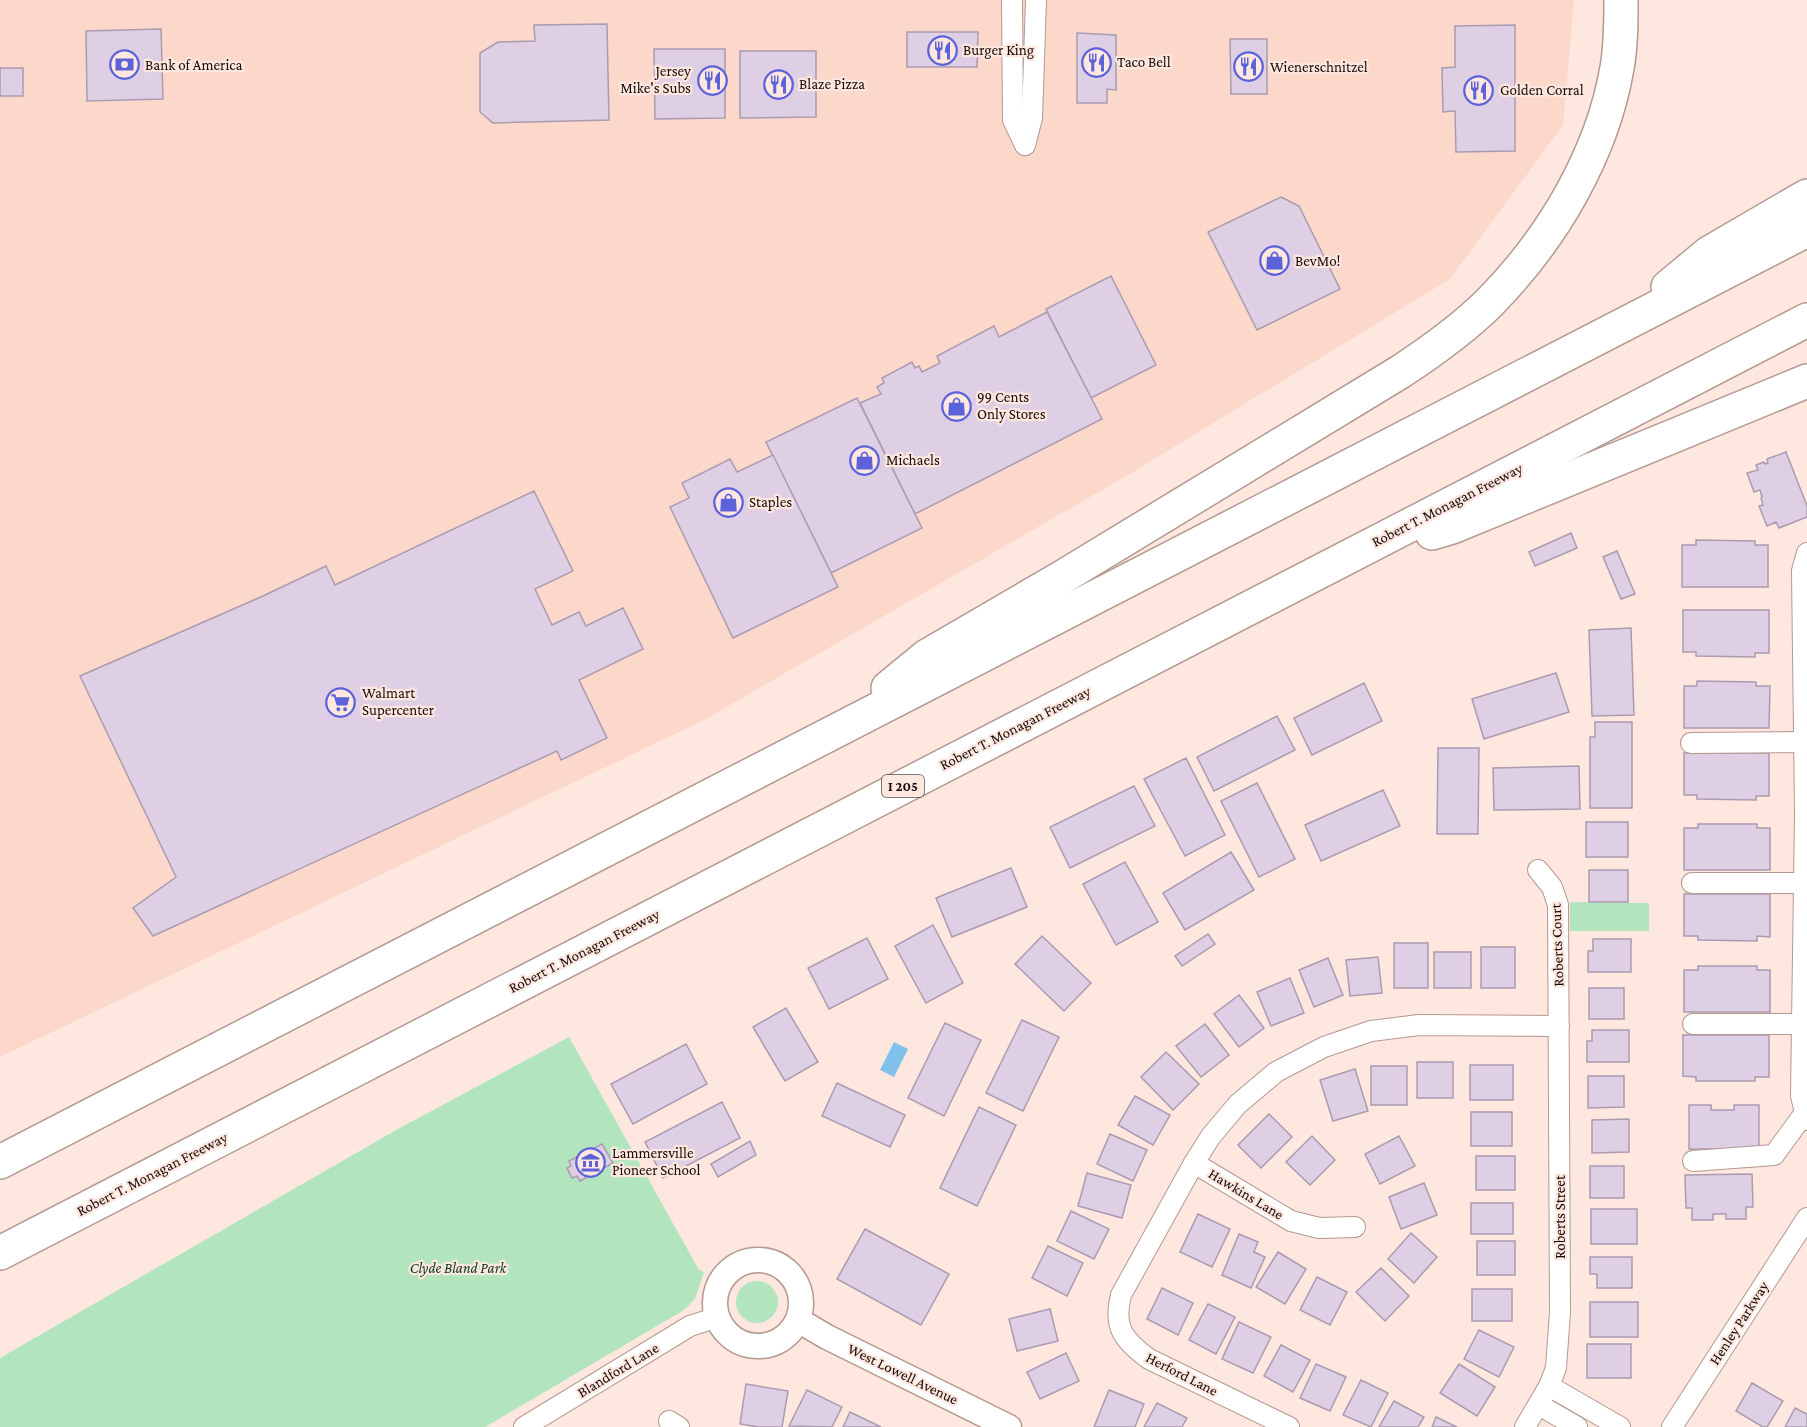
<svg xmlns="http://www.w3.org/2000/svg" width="1807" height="1427" font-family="'Crimson Pro',serif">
<rect width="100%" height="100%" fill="#fee7df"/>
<!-- built -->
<path fill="#fcd8cb" d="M 0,0 L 1574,0 L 1563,125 L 1450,279 L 1128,475 L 704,720 L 0,1057 Z"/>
<!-- green -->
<g fill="#b2e4be">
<path d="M 1570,902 L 1649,903 L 1649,931 L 1570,931 Z"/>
<path d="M 569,1037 L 699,1270 L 704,1272 L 695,1299 L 684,1310 L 485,1427 L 0,1427 L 0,1358 L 398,1129 Z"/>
<circle cx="757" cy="1302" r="21"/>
</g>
<!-- water -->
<path fill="#80c1eb" d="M 894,1042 L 908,1049 L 894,1077 L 880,1070 Z"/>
<!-- building -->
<g fill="#decfe5" stroke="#aa9bb0" stroke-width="1.5">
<path d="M 607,24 L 609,120 L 493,123 L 480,112 L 480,53 L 498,42 L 535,41 L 534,25 Z"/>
<path d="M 1515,25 L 1515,151 L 1456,152 L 1455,111 L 1443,112 L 1442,68 L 1455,67 L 1455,26 Z"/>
<path d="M 161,29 L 163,99 L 87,101 L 86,31 Z"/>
<path d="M 907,32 L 978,32 L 977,67 L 907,67 Z"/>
<path d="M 1077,33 L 1116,35 L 1116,90 L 1107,89 L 1107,103 L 1077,103 Z"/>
<path d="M 1230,39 L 1267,39 L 1267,94 L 1231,94 Z"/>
<path d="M 654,49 L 725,49 L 725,118 L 655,119 Z"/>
<path d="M 740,51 L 816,51 L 816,117 L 740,118 Z"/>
<rect x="0" y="68" width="23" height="28"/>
<path d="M 1281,197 L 1299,206 L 1340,289 L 1257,330 L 1208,232 Z"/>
<path d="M 1111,276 L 1156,365 L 1091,398 L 1046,309 Z"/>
<path d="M 1047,312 L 1102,419 L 915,514 L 860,403 L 881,394 L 877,387 L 884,383 L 882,378 L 912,362 L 915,368 L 919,366 L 922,372 L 940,363 L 937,356 L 994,326 L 999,337 Z"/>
<path d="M 857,398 L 922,528 L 831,573 L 766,442 Z"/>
<path d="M 1786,452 L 1807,506 L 1807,517 L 1779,528 L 1776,522 L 1767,526 L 1759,506 L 1763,505 L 1761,498 L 1762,497 L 1760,490 L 1754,492 L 1747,473 L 1758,470 L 1756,465 L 1764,462 L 1765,464 L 1768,463 L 1767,459 Z"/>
<path d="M 773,455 L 838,587 L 733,638 L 670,507 L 689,498 L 682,483 L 730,459 L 737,472 Z"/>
<path d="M 534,491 L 573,571 L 535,589 L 552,625 L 579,612 L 586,626 L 623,608 L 643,649 L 579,680 L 607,738 L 561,760 L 557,751 L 153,936 L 133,908 L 176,877 L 80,676 L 263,596 L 326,566 L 335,585 Z"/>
<path d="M 1571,533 L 1577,548 L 1535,566 L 1529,552 Z"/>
<path d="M 1696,540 L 1755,541 L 1755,545 L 1768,545 L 1768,587 L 1682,587 L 1682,545 L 1696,545 Z"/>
<path d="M 1617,551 L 1635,594 L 1621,599 L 1603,557 Z"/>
<path d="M 1683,610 L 1769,610 L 1769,653 L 1755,653 L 1755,657 L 1696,656 L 1696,652 L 1683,652 Z"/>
<path d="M 1631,628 L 1634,715 L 1592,716 L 1589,630 Z"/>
<path d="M 1556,673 L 1569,712 L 1484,739 L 1472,699 Z"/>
<path d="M 1697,681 L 1756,682 L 1756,686 L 1770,686 L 1769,728 L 1684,728 L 1684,686 L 1697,686 Z"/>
<path d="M 1364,683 L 1382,721 L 1312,755 L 1294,718 Z"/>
<path d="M 1277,716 L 1295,750 L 1214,791 L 1197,757 Z"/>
<path d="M 1595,722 L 1632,722 L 1632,808 L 1590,808 L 1590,737 L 1595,737 Z"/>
<path d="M 1438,748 L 1479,748 L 1478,834 L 1437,834 Z"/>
<path d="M 1684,753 L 1769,753 L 1769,796 L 1756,796 L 1756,800 L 1697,799 L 1697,795 L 1684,795 Z"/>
<path d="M 1186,758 L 1225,835 L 1185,856 L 1144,779 Z"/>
<path d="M 1579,766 L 1580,809 L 1494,810 L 1493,768 Z"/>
<path d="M 1257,783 L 1295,859 L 1259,877 L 1221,801 Z"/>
<path d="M 1134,786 L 1155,826 L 1070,868 L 1050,827 Z"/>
<path d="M 1383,790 L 1400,826 L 1321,861 L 1305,825 Z"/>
<rect x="1586" y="822" width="42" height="35"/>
<path d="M 1698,824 L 1757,824 L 1757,828 L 1770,828 L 1770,870 L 1684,870 L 1684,828 L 1698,828 Z"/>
<path d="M 1231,852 L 1254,890 L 1185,930 L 1163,893 Z"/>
<path d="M 1125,862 L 1158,922 L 1116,945 L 1083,884 Z"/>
<path d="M 1011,868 L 1027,907 L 952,937 L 936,898 Z"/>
<rect x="1589" y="870" width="39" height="32"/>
<path d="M 1684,894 L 1770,894 L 1770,937 L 1757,936 L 1757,941 L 1698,940 L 1698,936 L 1684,936 Z"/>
<path d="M 933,925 L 963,983 L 926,1003 L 895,946 Z"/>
<path d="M 1208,934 L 1215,944 L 1182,966 L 1175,956 Z"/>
<path d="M 1042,936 L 1091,983 L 1064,1011 L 1015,964 Z"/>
<path d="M 867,938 L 888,979 L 829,1009 L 808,968 Z"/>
<path d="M 1593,939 L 1631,939 L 1631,972 L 1588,972 L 1588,951 L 1593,951 Z"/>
<rect x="1394" y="943" width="34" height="45"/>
<rect x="1481" y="947" width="34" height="41"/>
<rect x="1434" y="952" width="37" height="36"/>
<path d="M 1378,957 L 1382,993 L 1350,996 L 1346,960 Z"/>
<path d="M 1328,958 L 1343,995 L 1314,1007 L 1299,970 Z"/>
<path d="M 1698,966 L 1757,966 L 1757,970 L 1770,970 L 1770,1012 L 1684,1012 L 1684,970 L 1698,970 Z"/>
<path d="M 1290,978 L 1304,1013 L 1271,1026 L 1257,992 Z"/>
<rect x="1589" y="988" width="35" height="31"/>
<path d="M 1239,995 L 1264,1028 L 1239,1047 L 1214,1014 Z"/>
<path d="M 786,1008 L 818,1062 L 785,1081 L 753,1027 Z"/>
<path d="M 1022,1020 L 1059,1037 L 1023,1111 L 986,1093 Z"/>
<path d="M 945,1023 L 981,1040 L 944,1116 L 908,1098 Z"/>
<path d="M 1205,1024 L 1229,1055 L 1201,1077 L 1176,1046 Z"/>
<path d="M 1592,1030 L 1629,1030 L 1629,1062 L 1587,1062 L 1587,1041 L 1592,1041 Z"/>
<path d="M 1683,1035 L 1769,1035 L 1769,1077 L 1755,1077 L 1755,1081 L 1696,1081 L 1696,1077 L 1683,1076 Z"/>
<path d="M 686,1044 L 707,1084 L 633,1124 L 611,1084 Z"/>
<path d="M 1166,1052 L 1199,1084 L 1173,1110 L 1141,1077 Z"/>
<rect x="1417" y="1062" width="36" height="36"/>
<rect x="1470" y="1065" width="43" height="35"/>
<rect x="1371" y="1066" width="36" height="39"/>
<path d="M 1355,1069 L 1368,1111 L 1333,1121 L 1320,1080 Z"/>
<path d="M 1588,1076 L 1624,1076 L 1624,1107 L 1588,1108 Z"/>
<path d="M 837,1083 L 905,1115 L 890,1147 L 822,1116 Z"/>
<path d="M 1135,1096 L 1170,1115 L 1153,1145 L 1118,1125 Z"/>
<path d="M 722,1102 L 740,1138 L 663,1178 L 645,1142 Z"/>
<path d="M 1689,1105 L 1711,1105 L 1711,1110 L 1734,1110 L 1734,1105 L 1759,1105 L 1759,1149 L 1689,1149 Z"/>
<path d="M 979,1107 L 1016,1125 L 977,1206 L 940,1188 Z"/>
<rect x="1471" y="1112" width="41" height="34"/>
<path d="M 1269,1114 L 1292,1137 L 1261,1168 L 1238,1145 Z"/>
<path d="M 1629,1119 L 1629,1152 L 1592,1153 L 1592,1120 Z"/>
<path d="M 1110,1134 L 1147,1150 L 1133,1181 L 1097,1164 Z"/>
<path d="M 1312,1136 L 1335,1160 L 1310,1185 L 1286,1162 Z"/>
<path d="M 1399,1136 L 1415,1166 L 1380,1184 L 1365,1154 Z"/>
<path d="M 750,1141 L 756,1155 L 718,1177 L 711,1164 Z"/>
<path d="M 602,1144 L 613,1163 L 580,1181 L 577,1176 L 572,1178 L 567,1168 L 571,1166 L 569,1161 Z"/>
<rect x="1476" y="1156" width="39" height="34"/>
<rect x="1590" y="1166" width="34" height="32"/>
<path d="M 1087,1173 L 1131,1185 L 1122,1218 L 1078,1206 Z"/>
<path d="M 1752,1174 L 1753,1207 L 1746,1207 L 1746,1219 L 1726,1219 L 1726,1214 L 1713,1214 L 1713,1220 L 1692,1220 L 1692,1208 L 1686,1208 L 1685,1175 Z"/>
<path d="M 1424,1183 L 1437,1215 L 1401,1229 L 1389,1197 Z"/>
<rect x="1471" y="1203" width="42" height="31"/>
<rect x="1591" y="1209" width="46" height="35"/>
<path d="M 1071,1211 L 1109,1229 L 1094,1259 L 1057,1241 Z"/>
<path d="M 1198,1214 L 1230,1229 L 1212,1267 L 1180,1252 Z"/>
<path d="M 865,1229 L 949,1274 L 921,1325 L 837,1279 Z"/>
<path d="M 1411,1233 L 1437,1257 L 1414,1283 L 1388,1259 Z"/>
<path d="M 1239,1234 L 1258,1242 L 1254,1252 L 1265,1257 L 1251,1288 L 1222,1275 Z"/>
<rect x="1477" y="1241" width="38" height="34"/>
<path d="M 1048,1246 L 1083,1263 L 1067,1296 L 1032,1278 Z"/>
<path d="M 1278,1252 L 1306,1269 L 1285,1304 L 1256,1287 Z"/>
<path d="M 1590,1257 L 1632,1257 L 1632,1288 L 1597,1288 L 1597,1274 L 1590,1274 Z"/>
<path d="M 1381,1268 L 1409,1296 L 1385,1321 L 1356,1292 Z"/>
<path d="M 1317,1277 L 1347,1292 L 1330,1325 L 1300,1310 Z"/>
<path d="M 1162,1288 L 1193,1303 L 1178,1335 L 1147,1319 Z"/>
<rect x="1472" y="1289" width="40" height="32"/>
<rect x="1590" y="1302" width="48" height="35"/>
<path d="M 1208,1304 L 1235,1317 L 1216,1354 L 1189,1340 Z"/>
<path d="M 1050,1309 L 1058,1341 L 1017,1351 L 1009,1319 Z"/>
<path d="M 1239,1322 L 1271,1337 L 1253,1373 L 1222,1359 Z"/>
<path d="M 1479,1330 L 1514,1347 L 1499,1377 L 1464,1359 Z"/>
<rect x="1587" y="1344" width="44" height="34"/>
<path d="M 1281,1345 L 1310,1360 L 1293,1392 L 1264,1376 Z"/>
<path d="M 1066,1353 L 1079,1381 L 1040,1399 L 1027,1372 Z"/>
<path d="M 1316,1364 L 1346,1377 L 1330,1411 L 1300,1398 Z"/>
<path d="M 1459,1364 L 1495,1387 L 1477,1416 L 1440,1393 Z"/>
<path d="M 1361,1380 L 1388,1393 L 1371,1427 L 1343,1415 Z"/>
<path d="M 1752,1383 L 1783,1401 L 1767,1427 L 1763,1427 L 1736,1411 Z"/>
<path d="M 746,1384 L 788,1391 L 782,1427 L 759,1427 L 740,1424 Z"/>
<path d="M 807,1390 L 842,1407 L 832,1427 L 789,1426 Z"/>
<path d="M 1109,1390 L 1144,1404 L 1135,1427 L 1094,1427 Z"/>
<path d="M 1394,1401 L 1424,1417 L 1418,1427 L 1379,1427 Z"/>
<path d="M 1157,1403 L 1187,1418 L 1182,1427 L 1144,1427 Z"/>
<path d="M 1795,1408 L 1807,1414 L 1807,1427 L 1785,1427 Z"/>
<path d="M 850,1412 L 881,1427 L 843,1427 Z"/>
<path d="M 1436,1417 L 1457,1427 L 1432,1427 Z"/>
</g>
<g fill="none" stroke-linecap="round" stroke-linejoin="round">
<defs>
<g id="minor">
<path d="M 1012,0 L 1013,120 L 1025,145"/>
<path d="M 1025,145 L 1032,118 L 1036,0"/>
<path d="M 1807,553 L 1802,571 L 1805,814 L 1807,814"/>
<path d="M 1691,743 L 1807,742"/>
<path d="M 1805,814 L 1801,1096 L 1807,1120"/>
<path d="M 1692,883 L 1804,883"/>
<path d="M 1693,1024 L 1807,1024"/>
<path d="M 1693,1161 L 1774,1155 L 1804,1114"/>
<path d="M 1194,1163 L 1291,1221 L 1319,1228 L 1355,1227"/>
<path d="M 1549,1386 L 1620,1427"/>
<path d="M 1539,1405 L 1577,1427"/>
<path d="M 669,1421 L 679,1427"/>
<path d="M 524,1427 L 690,1326 L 715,1318"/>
<path d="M 1289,1427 L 1149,1359 C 1123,1340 1113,1327 1121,1295 L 1194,1163 L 1211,1136 L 1238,1104 L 1276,1072 L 1324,1047 L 1371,1031 L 1419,1025 L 1559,1026"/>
<path d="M 1525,1427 L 1549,1386 L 1556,1368 L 1560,1312 L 1558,905 L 1552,887 L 1538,870"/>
<path d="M 1672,1427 L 1807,1218"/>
</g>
<g id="tertiary">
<circle cx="758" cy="1303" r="43"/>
<path d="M 798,1320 L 827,1337 L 1009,1427"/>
</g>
<g id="motorway">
<path d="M 1668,287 L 1709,253 L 1807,196"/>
<path d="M 1432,533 L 1452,527 L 1807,381"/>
<path d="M 888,688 L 927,656 L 1061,578 L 1400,372 C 1432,351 1463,329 1490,302 C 1552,239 1602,155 1617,68 C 1621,46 1621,23 1621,0"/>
<path d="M 0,1162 L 1807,230"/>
<path d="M 0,1253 L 1807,320"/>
</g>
</defs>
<!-- minor casing -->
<use href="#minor" stroke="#b49990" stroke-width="22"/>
<!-- tertiary casing -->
<use href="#tertiary" stroke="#b49990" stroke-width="27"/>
<!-- motorway casing -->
<use href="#motorway" stroke="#b49990" stroke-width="36"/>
<!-- minor -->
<use href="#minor" stroke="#fff" stroke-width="20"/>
<!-- tertiary -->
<use href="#tertiary" stroke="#fff" stroke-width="24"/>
<!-- motorway -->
<use href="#motorway" stroke="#fff" stroke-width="33"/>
</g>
<!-- icons -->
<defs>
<symbol id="restaurant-ring" viewBox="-11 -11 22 22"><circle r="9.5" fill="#fee7df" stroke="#5b62da" stroke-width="1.5"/><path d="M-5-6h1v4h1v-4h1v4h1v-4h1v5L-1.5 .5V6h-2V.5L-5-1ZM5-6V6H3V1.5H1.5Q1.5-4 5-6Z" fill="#5b62da"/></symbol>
<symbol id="bank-ring" viewBox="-11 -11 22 22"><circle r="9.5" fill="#fee7df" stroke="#5b62da" stroke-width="1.5"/><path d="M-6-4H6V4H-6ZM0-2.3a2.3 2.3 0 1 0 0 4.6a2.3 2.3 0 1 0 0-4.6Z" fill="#5b62da"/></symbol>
<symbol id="shop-ring" viewBox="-11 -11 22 22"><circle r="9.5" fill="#fee7df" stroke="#5b62da" stroke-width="1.5"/><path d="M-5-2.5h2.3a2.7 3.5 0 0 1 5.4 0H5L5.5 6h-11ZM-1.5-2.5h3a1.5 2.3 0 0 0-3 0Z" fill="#5b62da"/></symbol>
<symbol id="supermarket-ring" viewBox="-11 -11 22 22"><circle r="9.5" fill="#fee7df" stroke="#5b62da" stroke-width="1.5"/><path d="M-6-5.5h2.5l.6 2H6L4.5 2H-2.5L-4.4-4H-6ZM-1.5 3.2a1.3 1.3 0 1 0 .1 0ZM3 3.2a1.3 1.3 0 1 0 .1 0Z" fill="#5b62da"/></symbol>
<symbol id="museum-ring" viewBox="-11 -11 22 22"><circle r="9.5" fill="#fee7df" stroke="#5b62da" stroke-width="1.5"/><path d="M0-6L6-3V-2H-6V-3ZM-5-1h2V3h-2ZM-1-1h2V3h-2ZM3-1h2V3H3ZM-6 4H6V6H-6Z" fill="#5b62da"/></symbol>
</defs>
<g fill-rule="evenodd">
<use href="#restaurant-ring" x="926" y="34" width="33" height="33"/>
<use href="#restaurant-ring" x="1080" y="46" width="33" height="33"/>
<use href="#bank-ring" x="108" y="48" width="33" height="33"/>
<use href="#restaurant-ring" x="1232" y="50" width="33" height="33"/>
<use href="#restaurant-ring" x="696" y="64" width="33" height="33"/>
<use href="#restaurant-ring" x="762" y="68" width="33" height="33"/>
<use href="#restaurant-ring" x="1462" y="74" width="33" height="33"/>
<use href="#shop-ring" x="1258" y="244" width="33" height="33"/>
<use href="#shop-ring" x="940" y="390" width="33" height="33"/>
<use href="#shop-ring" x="848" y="444" width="33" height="33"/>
<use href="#shop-ring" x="712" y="486" width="33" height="33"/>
<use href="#supermarket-ring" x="324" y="686" width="33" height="33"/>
<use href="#museum-ring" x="574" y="1146" width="33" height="33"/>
</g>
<g text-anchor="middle" stroke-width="4.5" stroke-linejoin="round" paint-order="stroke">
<!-- shield labels -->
<rect fill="#fee7df" stroke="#5a4d48" stroke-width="1.5" x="882" y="775" width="42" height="22" rx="4.5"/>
<g font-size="14" font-weight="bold" fill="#140b08">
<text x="903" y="791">I 205</text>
</g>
<!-- poi labels -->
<g font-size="15" fill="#140b08" stroke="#fee7df" text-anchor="start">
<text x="963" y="55">Burger King</text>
<text x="1117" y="67">Taco Bell</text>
<text x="145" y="70">Bank of America</text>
<text x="1270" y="72">Wienerschnitzel</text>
<text x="691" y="76" text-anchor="end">Jersey<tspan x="691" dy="17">Mike's Subs</tspan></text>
<text x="799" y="89">Blaze Pizza</text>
<text x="1500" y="95">Golden Corral</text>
<text x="1295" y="266">BevMo!</text>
<text x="977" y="402">99 Cents<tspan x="977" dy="17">Only Stores</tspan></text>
<text x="886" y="465">Michaels</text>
<text x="749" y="507">Staples</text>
<text x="362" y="698">Walmart<tspan x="362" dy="17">Supercenter</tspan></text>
<text x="612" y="1158">Lammersville<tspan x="612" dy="17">Pioneer School</tspan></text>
</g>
<!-- street labels -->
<g font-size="15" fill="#140b08" stroke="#fee7df">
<text transform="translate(1447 505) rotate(-27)" y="5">Robert T. Monagan Freeway</text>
<text transform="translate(1015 728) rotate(-27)" y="5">Robert T. Monagan Freeway</text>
<text transform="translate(1557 945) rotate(-92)" y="5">Roberts Court</text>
<text transform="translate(584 951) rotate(-27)" y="5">Robert T. Monagan Freeway</text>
<text transform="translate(152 1174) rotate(-27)" y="5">Robert T. Monagan Freeway</text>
<text transform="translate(1246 1194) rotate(31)" y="5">Hawkins Lane</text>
<text transform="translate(1560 1217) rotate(-90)" y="5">Roberts Street</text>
<text transform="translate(1739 1323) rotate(-57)" y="5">Henley Parkway</text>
<text transform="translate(618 1370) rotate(-31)" y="5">Blandford Lane</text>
<text transform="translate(903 1374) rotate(26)" y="5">West Lowell Avenue</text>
<text transform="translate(1182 1374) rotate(27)" y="5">Herford Lane</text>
</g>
<!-- park labels -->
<g font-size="15" font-style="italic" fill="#08381b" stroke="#fee7df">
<text x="458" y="1273">Clyde Bland Park</text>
</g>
</g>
</svg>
